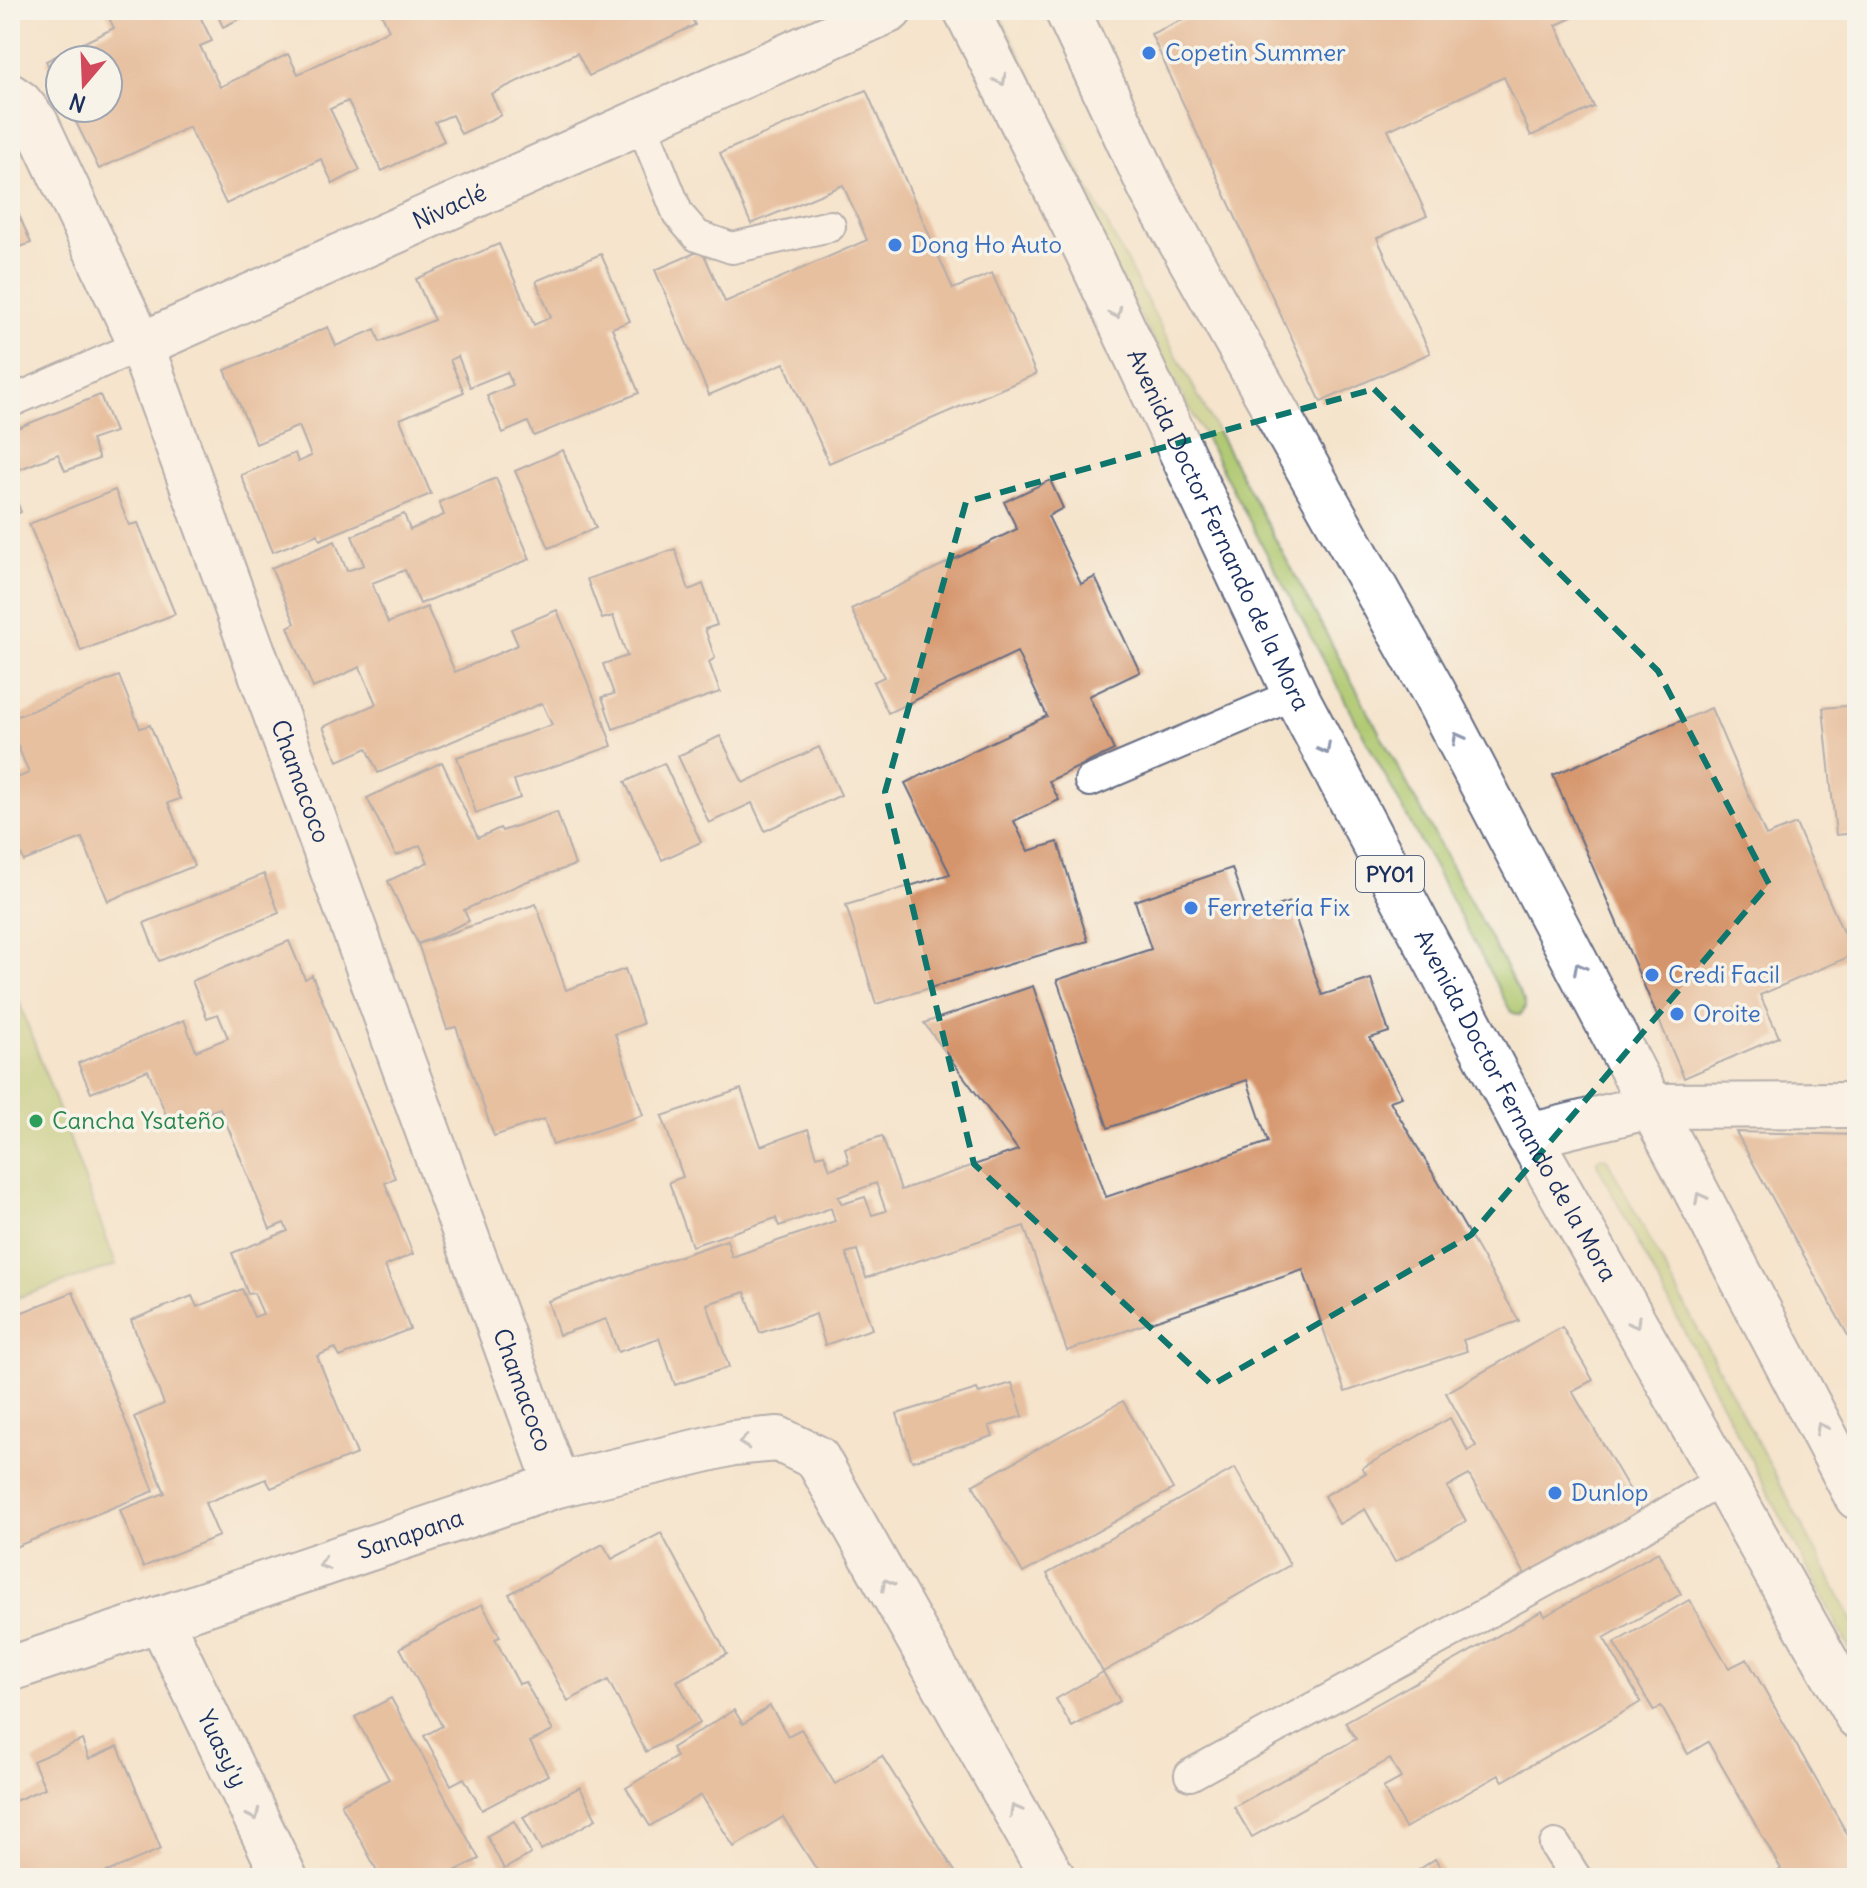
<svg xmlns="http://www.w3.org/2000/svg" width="1867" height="1888" font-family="Delius,sans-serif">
<rect width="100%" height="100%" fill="#f7f3e8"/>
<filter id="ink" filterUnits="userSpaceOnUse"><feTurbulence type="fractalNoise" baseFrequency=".0125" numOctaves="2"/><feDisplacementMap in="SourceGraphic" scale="16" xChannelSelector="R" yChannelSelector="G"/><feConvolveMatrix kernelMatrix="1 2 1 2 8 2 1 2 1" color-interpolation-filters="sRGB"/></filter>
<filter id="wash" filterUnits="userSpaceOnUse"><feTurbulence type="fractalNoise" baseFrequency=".006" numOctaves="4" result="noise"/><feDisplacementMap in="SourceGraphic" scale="32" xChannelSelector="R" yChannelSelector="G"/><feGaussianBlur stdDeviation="1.8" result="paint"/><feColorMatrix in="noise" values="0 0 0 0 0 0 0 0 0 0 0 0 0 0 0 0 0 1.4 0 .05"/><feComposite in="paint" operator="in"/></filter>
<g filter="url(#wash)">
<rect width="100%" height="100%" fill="#f5e4cc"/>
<!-- green -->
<g fill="#adc76d" stroke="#647b66" stroke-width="2">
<path d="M 982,10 L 997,10 L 1138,284 L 1525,1003 L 1525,1008 L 1520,1015 L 1511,1012 L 1127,291 Z"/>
<path d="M 10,977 L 116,1265 L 10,1300 Z"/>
<path d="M 1602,1157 L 1607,1159 L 1857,1629 L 1857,1663 L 1597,1164 L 1597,1160 Z"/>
</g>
<g id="blocks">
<!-- building -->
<g fill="#d5956c" fill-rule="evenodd">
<path d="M 105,10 L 197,10 L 212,41 L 200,46 L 220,87 L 288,54 L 298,74 L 389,30 L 380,10 L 688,10 L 695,25 L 589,76 L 577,53 L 491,94 L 501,115 L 461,134 L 452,115 L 435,122 L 444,141 L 382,171 L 348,101 L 330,109 L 360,170 L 333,184 L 321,159 L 226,204 L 189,127 L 99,169 L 69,108 L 108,108 L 108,60 L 60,60 L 60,89 L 46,61 L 114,28 Z"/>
<path d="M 215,10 L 258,10 L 223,27 Z"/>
<path d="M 1204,10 L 1590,10 L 1556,25 L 1594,107 L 1531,136 L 1504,77 L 1388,130 L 1427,216 L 1377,238 L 1430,353 L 1321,402 L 1151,34 Z"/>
<path d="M 866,90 L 953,289 L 992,273 L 1036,374 L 829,463 L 784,363 L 709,395 L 655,270 L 702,250 L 725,302 L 867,240 L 843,185 L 751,224 L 720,153 Z"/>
<path d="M 10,194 L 31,243 L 10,251 Z"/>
<path d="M 499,244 L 534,325 L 551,317 L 536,281 L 601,254 L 630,321 L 612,328 L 639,393 L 534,436 L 528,422 L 503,433 L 487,396 L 513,385 L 507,372 L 470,387 L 458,356 L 450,360 L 464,392 L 400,419 L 431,494 L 320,540 L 318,534 L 273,552 L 241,475 L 295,453 L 298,462 L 311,456 L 299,426 L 256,444 L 225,370 L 328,327 L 336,346 L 375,329 L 380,342 L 434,320 L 416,279 Z"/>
<path d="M 100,395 L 115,432 L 91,440 L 99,459 L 65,471 L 58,454 L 10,473 L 10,431 Z"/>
<path d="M 563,450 L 596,528 L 549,548 L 515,471 Z"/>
<path d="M 496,478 L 530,559 L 420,604 L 405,570 L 372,583 L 388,623 L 427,607 L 455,672 L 518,645 L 511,629 L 557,610 L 599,709 L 612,746 L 514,780 L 520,798 L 476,813 L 457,757 L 552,725 L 542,703 L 378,773 L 367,748 L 338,761 L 323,727 L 376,704 L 360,667 L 313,688 L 288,627 L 295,623 L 271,568 L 335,541 L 347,571 L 364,565 L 352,536 L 404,514 L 410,530 L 444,515 L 439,502 Z"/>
<path d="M 1050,480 L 1063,508 L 1048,516 L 1081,584 L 1095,577 L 1140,672 L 1089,696 L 1114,750 L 1049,781 L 1059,800 L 1014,821 L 1028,851 L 1058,842 L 1088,941 L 876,1004 L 846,905 L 950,874 L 905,783 L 1047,716 L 1017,652 L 888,713 L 873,682 L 884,677 L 851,609 L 1017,529 L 1004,502 Z"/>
<path d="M 10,484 L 21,512 L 10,517 Z"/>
<path d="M 115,490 L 129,525 L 138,523 L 175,614 L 81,651 L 29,524 Z"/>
<path d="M 675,549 L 689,590 L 703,584 L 717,625 L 705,629 L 715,658 L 709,662 L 720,692 L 613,729 L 602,697 L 614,694 L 603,664 L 627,656 L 613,616 L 602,619 L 587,579 Z"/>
<path d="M 119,676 L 140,728 L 150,725 L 180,799 L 168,803 L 194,866 L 108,901 L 82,838 L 24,861 L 10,828 L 10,781 L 29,773 L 10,727 L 10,719 Z"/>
<path d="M 1857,705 L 1857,833 L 1836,835 L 1823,708 Z"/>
<path d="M 1711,708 L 1766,836 L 1796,824 L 1853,955 L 1760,995 L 1779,1037 L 1684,1078 L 1553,775 Z"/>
<path d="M 720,736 L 743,783 L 819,747 L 841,795 L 765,831 L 752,803 L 709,823 L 678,756 Z"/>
<path d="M 442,762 L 478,838 L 500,828 L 502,831 L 557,812 L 575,865 L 525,882 L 464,910 L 469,921 L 418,944 L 388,881 L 428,862 L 420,845 L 396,856 L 367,798 Z"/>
<path d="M 664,763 L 701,842 L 662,860 L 625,782 Z"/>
<path d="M 1232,868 L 1248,916 L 1290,902 L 1322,995 L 1371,979 L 1389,1032 L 1370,1038 L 1402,1097 L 1390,1101 L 1459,1217 L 1519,1321 L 1463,1340 L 1467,1351 L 1345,1392 L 1303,1270 L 1067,1351 L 1024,1226 L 866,1278 L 857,1250 L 846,1253 L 872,1329 L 825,1345 L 816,1314 L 760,1333 L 745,1292 L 707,1304 L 729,1367 L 675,1385 L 659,1338 L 618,1352 L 606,1319 L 559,1335 L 548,1301 L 727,1240 L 732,1257 L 835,1221 L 831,1208 L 779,1226 L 776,1218 L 692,1246 L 669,1182 L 683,1177 L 662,1116 L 741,1089 L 761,1146 L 808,1129 L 817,1156 L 824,1154 L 830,1169 L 849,1163 L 845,1148 L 882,1136 L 901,1190 L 1018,1150 L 924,1023 L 1033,986 L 1106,1197 L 1268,1142 L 1247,1080 L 1108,1128 L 1057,980 L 1151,949 L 1135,901 ZM 876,1183 L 886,1211 L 872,1215 L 865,1197 L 842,1204 L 838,1197 Z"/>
<path d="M 264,874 L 279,913 L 159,961 L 144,923 Z"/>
<path d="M 536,904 L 566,990 L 625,969 L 643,1024 L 615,1034 L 643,1115 L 553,1145 L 544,1119 L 494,1136 L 456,1027 L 447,1029 L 418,944 Z"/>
<path d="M 289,941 L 305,979 L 312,975 L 395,1178 L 385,1183 L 413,1254 L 385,1266 L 410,1329 L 340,1357 L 335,1348 L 317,1356 L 357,1454 L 271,1488 L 266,1479 L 205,1503 L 219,1536 L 143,1567 L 120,1510 L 165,1493 L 134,1417 L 164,1404 L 131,1320 L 192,1296 L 197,1307 L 242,1289 L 254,1317 L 263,1314 L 254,1293 L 248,1294 L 232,1253 L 288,1231 L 284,1223 L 270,1229 L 220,1108 L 171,1127 L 148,1070 L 91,1093 L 78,1063 L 184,1020 L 196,1051 L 228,1038 L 218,1014 L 207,1018 L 192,981 Z"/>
<path d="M 1736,1132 L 1857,1135 L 1857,1352 Z"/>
<path d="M 73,1292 L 154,1491 L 10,1549 L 10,1445 L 14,1443 L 10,1433 L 10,1317 Z"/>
<path d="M 1562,1327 L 1593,1380 L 1572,1391 L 1642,1511 L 1526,1576 L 1469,1475 L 1447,1487 L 1466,1521 L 1395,1562 L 1365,1509 L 1339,1524 L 1324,1496 L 1366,1473 L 1362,1468 L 1450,1418 L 1468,1451 L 1476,1446 L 1446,1393 Z"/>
<path d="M 1012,1383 L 1023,1416 L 989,1426 L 993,1436 L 912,1461 L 897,1414 L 977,1389 L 979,1393 Z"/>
<path d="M 1123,1401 L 1173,1489 L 1023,1573 L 973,1485 Z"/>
<path d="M 1235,1468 L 1290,1565 L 1103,1672 L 1047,1574 Z"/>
<path d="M 661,1533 L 727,1654 L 677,1681 L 700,1723 L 646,1752 L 608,1680 L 568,1701 L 509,1594 L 603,1544 L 612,1559 Z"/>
<path d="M 1658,1552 L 1681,1594 L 1604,1638 L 1641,1702 L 1503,1781 L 1499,1775 L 1405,1828 L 1383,1788 L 1401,1778 L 1390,1759 L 1252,1837 L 1234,1807 L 1356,1739 L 1345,1722 L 1542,1611 L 1545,1616 Z"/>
<path d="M 1689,1600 L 1729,1668 L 1747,1659 L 1857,1851 L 1857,1878 L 1766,1878 L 1781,1869 L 1708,1742 L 1688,1754 L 1661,1706 L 1654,1711 L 1614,1643 Z"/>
<path d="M 482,1604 L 500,1637 L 495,1639 L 519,1684 L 525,1682 L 553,1731 L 530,1742 L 548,1775 L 482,1810 L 464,1778 L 451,1785 L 424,1736 L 442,1726 L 400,1648 Z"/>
<path d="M 1103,1672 L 1120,1701 L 1072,1727 L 1056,1699 Z"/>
<path d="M 391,1698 L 479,1859 L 455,1871 L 459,1878 L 381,1878 L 341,1804 L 389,1779 L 355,1717 Z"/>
<path d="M 770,1706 L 788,1736 L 801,1729 L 835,1784 L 882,1756 L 959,1878 L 822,1878 L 783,1817 L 734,1847 L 701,1795 L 650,1826 L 626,1788 L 676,1757 L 672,1748 L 734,1710 L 743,1724 Z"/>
<path d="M 82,1740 L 89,1759 L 118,1746 L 161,1849 L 93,1878 L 10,1878 L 10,1803 L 45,1788 L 33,1761 Z"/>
<path d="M 580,1787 L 596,1819 L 541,1850 L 523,1817 Z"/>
<path d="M 514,1821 L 531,1854 L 504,1869 L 487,1836 Z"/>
<path d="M 1435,1859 L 1448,1878 L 1407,1878 Z"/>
</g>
</g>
</g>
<g filter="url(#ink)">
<use href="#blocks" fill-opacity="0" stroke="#676e84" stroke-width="2"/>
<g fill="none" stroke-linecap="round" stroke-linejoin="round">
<defs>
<g id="lane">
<path d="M 641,122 L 678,214 L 697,236 L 732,248 L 830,226"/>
<path d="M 10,402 L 141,345"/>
<path d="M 1090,781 L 1295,694"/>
<path d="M 1190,1775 L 1628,1536 L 1723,1479"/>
<path d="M 1555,1845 L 1576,1878"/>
</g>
<g id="street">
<path d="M 1529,1136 L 1651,1106 L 1857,1105"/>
<path d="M 10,1669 L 160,1619"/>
</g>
<g id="secondary">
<path id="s1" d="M 10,96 L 20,103 L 36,123 L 141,345 L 557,1485"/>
<path id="s2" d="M 141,345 L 890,10"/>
<path id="s3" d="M 285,1878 L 160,1619 L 557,1485 L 733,1443 L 778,1439 L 817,1458 L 1053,1878"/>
</g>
<g id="highway">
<path id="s4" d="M 966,10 L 1087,251 L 1295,694 L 1529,1136 L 1857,1716"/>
<path d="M 1067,10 L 1151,189 L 1433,691 L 1857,1497"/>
</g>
</defs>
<!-- lane casing -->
<use href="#lane" stroke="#676e84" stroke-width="34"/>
<!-- street casing -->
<use href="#street" stroke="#676e84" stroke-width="48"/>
<!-- secondary casing -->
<use href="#secondary" stroke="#676e84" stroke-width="48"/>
<!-- highway casing -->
<use href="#highway" stroke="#676e84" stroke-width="48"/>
<!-- path -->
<path stroke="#676e84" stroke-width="5" stroke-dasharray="6 6" stroke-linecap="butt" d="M 1850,1770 L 1857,1783"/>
<!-- lane -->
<use href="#lane" stroke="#fff" stroke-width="30"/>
<!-- street -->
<use href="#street" stroke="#fff" stroke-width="44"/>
<!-- secondary -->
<use href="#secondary" stroke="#fff" stroke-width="44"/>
<!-- highway -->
<use href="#highway" stroke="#fff" stroke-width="44"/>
</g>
<!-- one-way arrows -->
<defs><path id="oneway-chevron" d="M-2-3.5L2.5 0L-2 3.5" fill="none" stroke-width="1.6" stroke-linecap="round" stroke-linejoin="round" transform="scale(2)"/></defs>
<g stroke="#8d97ae">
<use href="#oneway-chevron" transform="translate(1001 80) rotate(63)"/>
<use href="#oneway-chevron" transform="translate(1116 313) rotate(65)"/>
<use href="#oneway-chevron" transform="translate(1458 738) rotate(-118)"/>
<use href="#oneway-chevron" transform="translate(1325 749) rotate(62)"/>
<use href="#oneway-chevron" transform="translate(1579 968) rotate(-118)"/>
<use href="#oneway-chevron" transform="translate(1700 1198) rotate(-118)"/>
<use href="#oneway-chevron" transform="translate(1635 1323) rotate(61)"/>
<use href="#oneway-chevron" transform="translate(1821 1428) rotate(-118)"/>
<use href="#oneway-chevron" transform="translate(744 1442) rotate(174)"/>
<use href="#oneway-chevron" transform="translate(324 1564) rotate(161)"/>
<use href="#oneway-chevron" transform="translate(887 1584) rotate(-119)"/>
<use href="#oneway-chevron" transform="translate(1015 1810) rotate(-119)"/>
<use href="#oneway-chevron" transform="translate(254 1815) rotate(64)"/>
</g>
</g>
<!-- marked area -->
<path d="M0 0H1867V1888H0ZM 1374,389 L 1658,671 L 1769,884 L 1471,1235 L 1212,1385 L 974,1164 L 885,792 L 966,502 Z" fill="#f5e4cc" fill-opacity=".55" fill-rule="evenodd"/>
<path fill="none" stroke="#0f766e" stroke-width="6" stroke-dasharray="16 10" stroke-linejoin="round" d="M 1374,389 L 1658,671 L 1769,884 L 1471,1235 L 1212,1385 L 974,1164 L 885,792 L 966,502 Z"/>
<!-- markers -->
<g fill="#3f7fe0" stroke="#f7f3e8" stroke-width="3">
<circle cx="1149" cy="53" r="8"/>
<circle cx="895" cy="245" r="8"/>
<circle cx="1191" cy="908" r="8"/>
<circle cx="1652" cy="975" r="8"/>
<circle cx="1677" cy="1014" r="8"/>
<circle cx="1555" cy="1493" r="8"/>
</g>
<circle fill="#2e9e5b" stroke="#f7f3e8" stroke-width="3" cx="36" cy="1121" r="8"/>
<g text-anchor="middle" stroke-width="7" stroke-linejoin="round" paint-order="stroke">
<!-- shield labels -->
<rect fill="#f7f3e8" stroke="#5d6a87" stroke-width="2" x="1356" y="856" width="68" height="36" rx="6"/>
<g font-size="22" font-weight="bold" fill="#1b2f5e">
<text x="1390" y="882">PY01</text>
</g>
<!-- shop labels -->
<g font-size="24" fill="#366cbe" stroke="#f7f3e8" text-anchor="start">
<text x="1165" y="61">Copetin Summer</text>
<text x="911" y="253">Dong Ho Auto</text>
<text x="1207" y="916">Ferretería Fix</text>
<text x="1668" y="983">Credi Facil</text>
<text x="1693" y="1022">Oroite</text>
<text x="1571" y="1501">Dunlop</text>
</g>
<!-- street labels -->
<g font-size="24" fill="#1b2f5e" stroke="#f7f3e8">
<text dy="8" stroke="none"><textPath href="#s2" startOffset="338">Nivaclé</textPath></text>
<text dy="8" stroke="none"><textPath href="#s4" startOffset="578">Avenida Doctor Fernando de la Mora</textPath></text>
<text dy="8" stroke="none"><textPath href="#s1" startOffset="748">Chamacoco</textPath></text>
<text dy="8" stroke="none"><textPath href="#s4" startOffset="1226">Avenida Doctor Fernando de la Mora</textPath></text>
<text dy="8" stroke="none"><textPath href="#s1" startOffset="1396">Chamacoco</textPath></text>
<text dy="8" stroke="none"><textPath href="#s3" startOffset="552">Sanapana</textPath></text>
<text transform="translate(222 1749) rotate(64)" y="8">Yuasy'y</text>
</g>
<!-- leisure labels -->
<g font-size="24" fill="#27864d" stroke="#f7f3e8" text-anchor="start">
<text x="52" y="1129">Cancha Ysateño</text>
</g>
</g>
<!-- margin -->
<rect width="1867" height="1888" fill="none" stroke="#f7f3e8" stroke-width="40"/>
<!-- north arrow -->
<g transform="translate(84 84) rotate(199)"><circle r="38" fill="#f7f3e8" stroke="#9fa5b1" stroke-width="2"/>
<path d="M0-6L14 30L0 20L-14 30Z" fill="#d1495b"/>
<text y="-12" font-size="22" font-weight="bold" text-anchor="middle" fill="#1b2f5e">N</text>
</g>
</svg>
